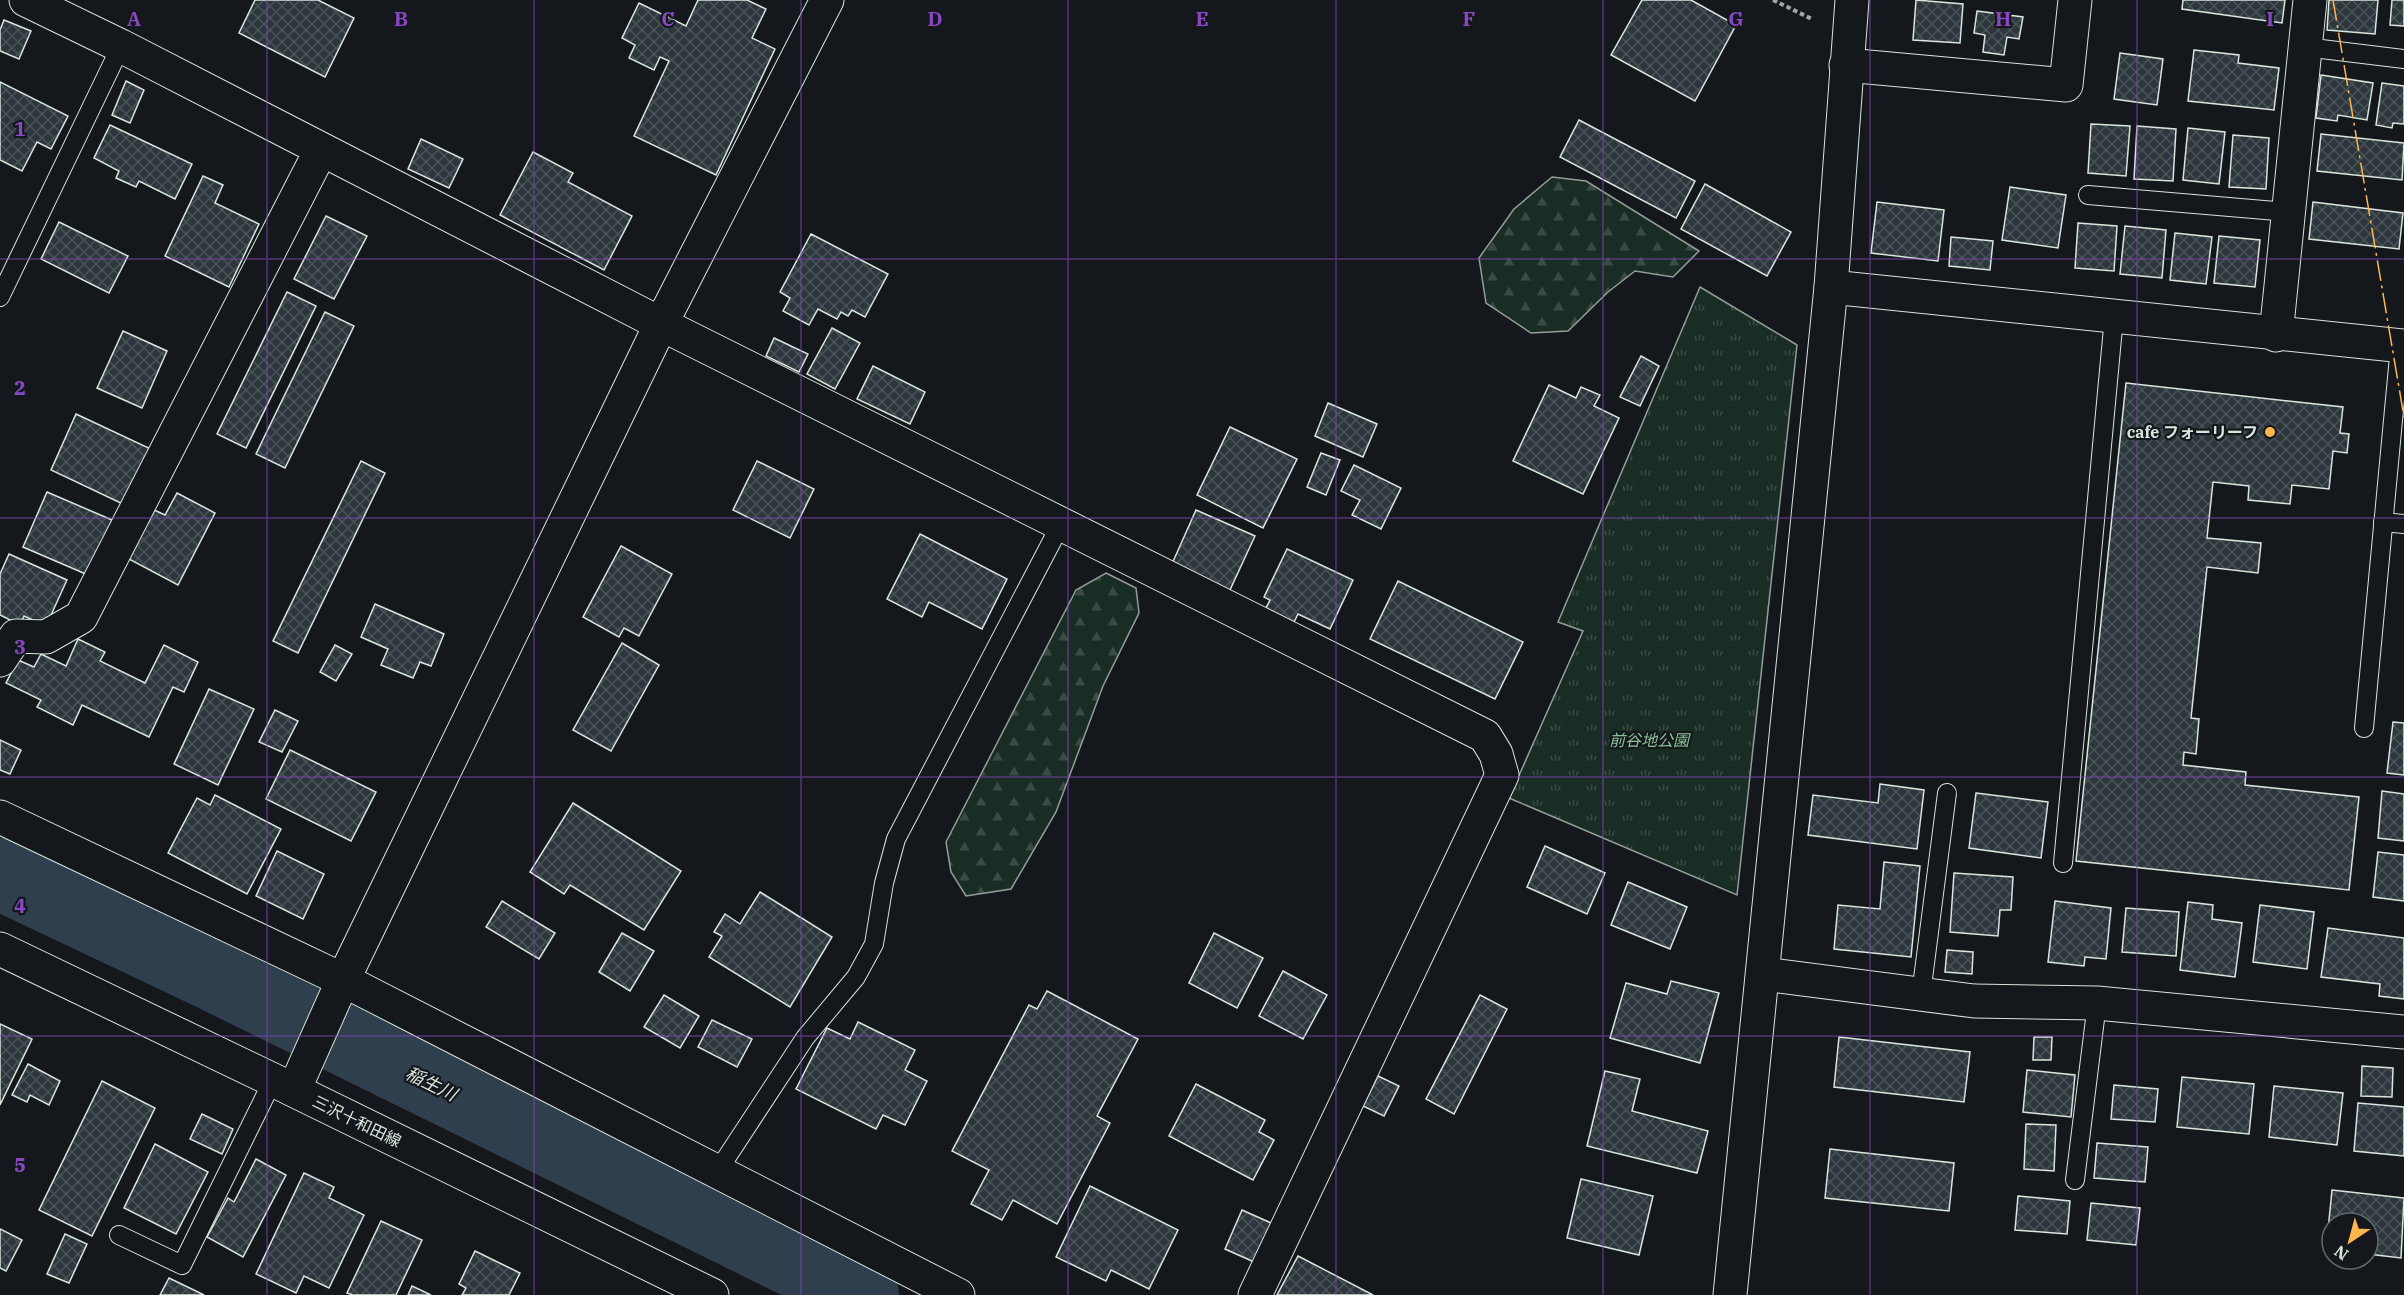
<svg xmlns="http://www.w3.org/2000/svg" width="2404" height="1295" font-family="'IBM Plex Serif','Noto Sans JP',serif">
<defs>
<pattern id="forest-firs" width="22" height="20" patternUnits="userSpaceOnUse" patternTransform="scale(1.5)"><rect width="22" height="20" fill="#1a2d24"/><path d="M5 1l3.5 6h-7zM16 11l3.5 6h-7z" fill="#3b4b43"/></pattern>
<pattern id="park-tufts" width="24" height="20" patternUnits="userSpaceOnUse" patternTransform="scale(1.5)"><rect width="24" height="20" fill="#1a2d24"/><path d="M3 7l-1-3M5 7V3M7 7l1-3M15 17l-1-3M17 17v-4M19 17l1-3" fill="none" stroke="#3b4b43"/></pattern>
<pattern id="building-cross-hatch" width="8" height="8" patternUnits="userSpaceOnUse" patternTransform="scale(1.5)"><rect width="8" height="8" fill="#2c363c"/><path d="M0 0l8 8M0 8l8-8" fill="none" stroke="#4a5358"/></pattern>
</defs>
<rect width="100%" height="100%" fill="#14181c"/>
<!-- forest -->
<g fill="url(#forest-firs)" stroke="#939e99" stroke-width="1.5">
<path d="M 1552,177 L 1586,181 L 1699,251 L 1673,277 L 1635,271 L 1608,292 L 1568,331 L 1531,333 L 1486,303 L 1479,258 L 1514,209 Z"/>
<path d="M 1106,573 L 1136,588 L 1139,613 L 1103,686 L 1056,812 L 1011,889 L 966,896 L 951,872 L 946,842 L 1076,590 Z"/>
</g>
<!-- park -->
<path fill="url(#park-tufts)" stroke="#939e99" stroke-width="1.5" d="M 1700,287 L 1797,345 L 1737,895 L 1509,798 L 1583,631 L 1558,622 Z"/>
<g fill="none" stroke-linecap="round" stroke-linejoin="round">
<!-- river -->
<path stroke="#2f3f4d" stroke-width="72" d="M 0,874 L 211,974 L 863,1295"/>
</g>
<!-- building -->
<g fill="url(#building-cross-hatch)" stroke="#d8e6dc" stroke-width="1.5">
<path d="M 255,0 L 318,0 L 354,18 L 325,77 L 239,33 Z"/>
<path d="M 698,0 L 747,0 L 766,9 L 752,38 L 775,49 L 716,175 L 634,136 L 669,61 L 660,57 L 654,70 L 629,58 L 635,45 L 622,38 L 639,3 L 686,26 Z"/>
<path d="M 1642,0 L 1691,0 L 1736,25 L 1695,101 L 1611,55 Z"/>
<path d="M 1916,0 L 1963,4 L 1960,43 L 1913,40 Z"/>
<path d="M 2183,0 L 2285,0 L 2282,23 L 2182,9 Z"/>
<path d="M 2329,0 L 2378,0 L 2375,34 L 2327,30 Z"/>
<path d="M 2392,0 L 2404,0 L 2404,26 L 2390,25 Z"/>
<path d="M 1977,11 L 2023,17 L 2019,39 L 2007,37 L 2004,55 L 1983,52 L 1985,35 L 1974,33 Z"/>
<path d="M 4,20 L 31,31 L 19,59 L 0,51 L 0,30 Z"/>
<path d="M 2194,50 L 2239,55 L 2238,63 L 2279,68 L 2274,110 L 2188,101 Z"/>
<path d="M 2120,53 L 2163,59 L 2157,105 L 2114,99 Z"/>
<path d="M 2321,75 L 2373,83 L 2367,120 L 2338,115 L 2337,121 L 2316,118 Z"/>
<path d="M 126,81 L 144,90 L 130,123 L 112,115 Z"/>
<path d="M 0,82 L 68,116 L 51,149 L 37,142 L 22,171 L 0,160 Z"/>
<path d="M 2382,83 L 2404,86 L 2404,124 L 2393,123 L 2392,128 L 2376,125 Z"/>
<path d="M 1579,120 L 1695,181 L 1676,218 L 1560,157 Z"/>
<path d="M 2091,124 L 2130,126 L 2126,176 L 2088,173 Z"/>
<path d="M 110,125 L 192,164 L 175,199 L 139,181 L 136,187 L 116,178 L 119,171 L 94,158 Z"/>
<path d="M 2137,126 L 2176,129 L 2173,181 L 2134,179 Z"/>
<path d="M 2188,128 L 2225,132 L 2219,184 L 2183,180 Z"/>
<path d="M 2321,134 L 2404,143 L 2402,180 L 2317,171 Z"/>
<path d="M 2233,135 L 2269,138 L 2266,189 L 2229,187 Z"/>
<path d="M 421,139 L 463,159 L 449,188 L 408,169 Z"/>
<path d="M 533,152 L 573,173 L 568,182 L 632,216 L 604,270 L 500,215 Z"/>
<path d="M 203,176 L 223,185 L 215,203 L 259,224 L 229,287 L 165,256 Z"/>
<path d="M 1705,184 L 1791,232 L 1767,276 L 1681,229 Z"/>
<path d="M 2010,187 L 2066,195 L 2058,248 L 2002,240 Z"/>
<path d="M 1877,202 L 1944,210 L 1938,261 L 1871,253 Z"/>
<path d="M 2313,202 L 2403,213 L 2399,249 L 2309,239 Z"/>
<path d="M 326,216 L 367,236 L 334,299 L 294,279 Z"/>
<path d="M 59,222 L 128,256 L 109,293 L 41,259 Z"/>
<path d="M 2078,223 L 2117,226 L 2114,271 L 2075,268 Z"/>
<path d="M 2125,226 L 2166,230 L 2162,278 L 2120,274 Z"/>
<path d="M 2175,233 L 2212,237 L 2206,284 L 2170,280 Z"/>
<path d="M 811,234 L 888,274 L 865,317 L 852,310 L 848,316 L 841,312 L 837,319 L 818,309 L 809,325 L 783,311 L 790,298 L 780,292 Z"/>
<path d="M 2219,236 L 2260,240 L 2255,287 L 2214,283 Z"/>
<path d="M 1951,237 L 1993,241 L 1990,270 L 1949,266 Z"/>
<path d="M 287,292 L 316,306 L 246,448 L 217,434 Z"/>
<path d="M 325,312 L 354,326 L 285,468 L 256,454 Z"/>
<path d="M 832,328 L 860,343 L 835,389 L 807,374 Z"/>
<path d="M 123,331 L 167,351 L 142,408 L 97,388 Z"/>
<path d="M 774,338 L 808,354 L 799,372 L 766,356 Z"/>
<path d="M 1641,356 L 1659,366 L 1640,406 L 1620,397 Z"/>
<path d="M 873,366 L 925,392 L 910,424 L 857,399 Z"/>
<path d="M 2126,383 L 2343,407 L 2340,433 L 2349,434 L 2347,453 L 2333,451 L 2329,489 L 2292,485 L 2290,504 L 2248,500 L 2249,486 L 2213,482 L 2207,538 L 2261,543 L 2258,573 L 2207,567 L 2191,718 L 2199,719 L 2196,754 L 2184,752 L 2183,765 L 2246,772 L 2245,785 L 2359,797 L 2349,890 L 2076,861 Z"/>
<path d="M 1549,385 L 1576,398 L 1581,387 L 1600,395 L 1594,406 L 1619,418 L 1583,494 L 1513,461 Z"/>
<path d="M 1328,403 L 1377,424 L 1363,457 L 1315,436 Z"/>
<path d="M 76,414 L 153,450 L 127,506 L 51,470 Z"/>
<path d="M 1230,427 L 1297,459 L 1263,528 L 1197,495 Z"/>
<path d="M 1321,453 L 1340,460 L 1326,495 L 1307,487 Z"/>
<path d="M 361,461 L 385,473 L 298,653 L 273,641 Z"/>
<path d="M 757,461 L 814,489 L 790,538 L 733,510 Z"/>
<path d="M 1354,465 L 1401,488 L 1381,529 L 1352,515 L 1360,500 L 1341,491 Z"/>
<path d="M 47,492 L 112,520 L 88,575 L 23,547 Z"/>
<path d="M 177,493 L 215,513 L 178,585 L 127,558 L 152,509 L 165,515 Z"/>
<path d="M 1196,510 L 1255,536 L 1229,592 L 1171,566 Z"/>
<path d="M 920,534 L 1007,579 L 982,629 L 929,602 L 922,617 L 887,599 Z"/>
<path d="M 621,546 L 672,574 L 639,636 L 624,628 L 619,637 L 583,617 Z"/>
<path d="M 1287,549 L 1353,580 L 1330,629 L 1298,614 L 1294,622 L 1266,608 L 1270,600 L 1264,597 Z"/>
<path d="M 9,554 L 67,580 L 46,626 L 24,616 L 20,625 L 0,615 L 0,574 Z"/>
<path d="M 1398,581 L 1523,642 L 1495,699 L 1370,639 Z"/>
<path d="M 375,604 L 444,634 L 431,666 L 420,662 L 413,678 L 381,665 L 388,649 L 361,637 Z"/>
<path d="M 78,639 L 105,652 L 100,661 L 145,683 L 164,645 L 198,662 L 184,692 L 173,687 L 149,737 L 82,705 L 73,725 L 37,707 L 41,700 L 6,683 L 18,660 L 34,667 L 41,654 L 66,666 Z"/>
<path d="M 622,643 L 659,665 L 611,751 L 573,730 Z"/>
<path d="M 335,645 L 352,654 L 336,681 L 320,672 Z"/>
<path d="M 209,689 L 254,709 L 218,785 L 174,764 Z"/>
<path d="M 275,710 L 298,721 L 282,752 L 259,742 Z"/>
<path d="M 2393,722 L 2404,723 L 2404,775 L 2387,773 Z"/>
<path d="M 0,740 L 21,750 L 10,774 L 0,770 Z"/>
<path d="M 290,750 L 376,792 L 351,841 L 266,799 Z"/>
<path d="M 1880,784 L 1924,790 L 1917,849 L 1808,835 L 1813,795 L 1878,803 Z"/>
<path d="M 2382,791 L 2404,794 L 2404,841 L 2378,838 Z"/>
<path d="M 1976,793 L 2048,802 L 2041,858 L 1969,848 Z"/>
<path d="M 215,795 L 281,829 L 247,894 L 168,853 L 197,798 L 210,805 Z"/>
<path d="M 573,803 L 681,871 L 644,930 L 570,885 L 564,894 L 530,872 Z"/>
<path d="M 1545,846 L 1605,873 L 1587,914 L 1527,887 Z"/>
<path d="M 277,851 L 324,874 L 303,919 L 256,896 Z"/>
<path d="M 2378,852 L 2404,855 L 2404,901 L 2373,897 Z"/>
<path d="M 1884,862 L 1920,866 L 1911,957 L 1834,949 L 1838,905 L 1880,909 Z"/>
<path d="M 1954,873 L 2013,877 L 2011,910 L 2000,910 L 1998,936 L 1950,932 Z"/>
<path d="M 1628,882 L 1687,907 L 1670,949 L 1611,925 Z"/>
<path d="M 760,892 L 832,937 L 790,1007 L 709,957 L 722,936 L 714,932 L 725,914 L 740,924 Z"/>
<path d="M 502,901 L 555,933 L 539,959 L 486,927 Z"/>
<path d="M 2055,901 L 2111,908 L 2106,959 L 2085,957 L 2084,966 L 2048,962 Z"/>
<path d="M 2188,902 L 2213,905 L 2212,919 L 2242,923 L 2235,977 L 2180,970 Z"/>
<path d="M 2260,905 L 2314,912 L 2307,969 L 2253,962 Z"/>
<path d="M 2126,908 L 2179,912 L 2176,956 L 2122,952 Z"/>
<path d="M 2328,928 L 2404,938 L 2404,999 L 2379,996 L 2380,984 L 2321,977 Z"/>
<path d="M 622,933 L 654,951 L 630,991 L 599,972 Z"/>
<path d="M 1214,933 L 1263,958 L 1237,1008 L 1189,983 Z"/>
<path d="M 1947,950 L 1973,952 L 1972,974 L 1945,972 Z"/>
<path d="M 1283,971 L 1327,995 L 1303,1039 L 1259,1016 Z"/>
<path d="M 1671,981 L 1719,993 L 1700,1063 L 1610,1038 L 1626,983 L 1667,994 Z"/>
<path d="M 1047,991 L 1138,1039 L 1097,1116 L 1110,1123 L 1057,1224 L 1013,1200 L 1002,1220 L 971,1204 L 989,1170 L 952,1151 L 1029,1005 L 1037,1009 Z"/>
<path d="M 664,995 L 699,1016 L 680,1048 L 644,1027 Z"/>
<path d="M 1480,995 L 1507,1009 L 1454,1114 L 1426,1099 Z"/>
<path d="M 712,1020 L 752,1039 L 737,1067 L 698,1047 Z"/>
<path d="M 858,1022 L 915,1050 L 905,1070 L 927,1081 L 905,1125 L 883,1115 L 876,1129 L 796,1089 L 827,1028 L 850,1039 Z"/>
<path d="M 0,1024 L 32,1039 L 0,1105 Z"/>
<path d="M 1839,1037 L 1970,1052 L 1964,1102 L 1834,1087 Z"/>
<path d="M 2034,1037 L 2052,1037 L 2051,1060 L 2033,1060 Z"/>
<path d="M 28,1064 L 60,1081 L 49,1105 L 30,1095 L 27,1102 L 12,1095 Z"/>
<path d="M 2362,1066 L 2393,1068 L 2392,1097 L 2361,1096 Z"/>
<path d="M 2027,1070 L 2075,1075 L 2071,1117 L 2023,1112 Z"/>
<path d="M 1605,1071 L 1640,1079 L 1632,1111 L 1708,1131 L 1697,1173 L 1587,1146 Z"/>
<path d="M 1378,1076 L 1399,1086 L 1384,1116 L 1363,1106 Z"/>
<path d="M 2182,1077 L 2254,1084 L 2249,1134 L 2177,1127 Z"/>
<path d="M 102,1081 L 155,1108 L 92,1236 L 39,1210 Z"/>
<path d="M 1196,1084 L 1265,1120 L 1259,1132 L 1274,1140 L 1253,1180 L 1169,1136 Z"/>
<path d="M 2114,1085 L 2158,1089 L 2155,1122 L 2111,1119 Z"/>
<path d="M 2274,1086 L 2343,1093 L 2337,1145 L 2269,1137 Z"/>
<path d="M 2358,1103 L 2404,1107 L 2404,1156 L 2354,1151 Z"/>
<path d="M 202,1114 L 233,1129 L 222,1154 L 190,1139 Z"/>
<path d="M 2026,1124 L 2056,1125 L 2054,1171 L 2024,1169 Z"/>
<path d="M 2097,1143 L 2148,1147 L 2145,1182 L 2094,1178 Z"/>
<path d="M 155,1144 L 208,1172 L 176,1234 L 124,1208 Z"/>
<path d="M 1830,1149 L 1954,1163 L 1949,1211 L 1825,1198 Z"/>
<path d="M 256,1159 L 286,1175 L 243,1257 L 207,1237 L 228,1198 L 234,1202 Z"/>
<path d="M 304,1173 L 334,1187 L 329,1198 L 364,1215 L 329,1288 L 304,1276 L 296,1293 L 256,1274 Z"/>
<path d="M 1581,1179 L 1653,1196 L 1639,1255 L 1567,1238 Z"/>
<path d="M 1090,1186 L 1178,1230 L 1149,1289 L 1111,1270 L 1106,1281 L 1056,1257 Z"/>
<path d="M 2332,1190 L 2404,1198 L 2401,1258 L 2368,1254 L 2368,1223 L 2332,1223 L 2332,1250 L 2326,1250 Z"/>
<path d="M 2018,1196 L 2070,1201 L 2067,1234 L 2015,1230 Z"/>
<path d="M 2091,1203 L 2140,1208 L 2136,1245 L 2087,1240 Z"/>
<path d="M 1242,1210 L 1271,1223 L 1254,1262 L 1225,1249 Z"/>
<path d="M 381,1221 L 422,1240 L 396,1295 L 353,1295 L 347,1293 Z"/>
<path d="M 0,1229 L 22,1240 L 6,1271 L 0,1268 Z"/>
<path d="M 65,1234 L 87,1244 L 69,1283 L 47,1274 Z"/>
<path d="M 475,1251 L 520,1273 L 509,1295 L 462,1295 L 466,1288 L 459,1284 Z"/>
<path d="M 1298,1256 L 1373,1295 L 1277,1295 Z"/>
<path d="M 169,1278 L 204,1295 L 160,1295 Z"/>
<path d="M 412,1286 L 431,1295 L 408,1295 Z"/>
</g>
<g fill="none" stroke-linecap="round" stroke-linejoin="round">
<defs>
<g id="service">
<path d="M 2305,47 L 2404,59"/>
<path d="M 2088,195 L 2289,212"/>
<path d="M 0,297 L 121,46"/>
<path d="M 2383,522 L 2404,524"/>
<path d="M 2364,728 L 2400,346"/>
<path d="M 2063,863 L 2114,317"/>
<path d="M 1921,994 L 1947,793"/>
<path d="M 717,1172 L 805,1038 L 856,977 L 874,944 L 884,883 L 896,839 L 1062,522"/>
<path d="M 2075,1180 L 2097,1003"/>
<path d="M 119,1235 L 182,1265 L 273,1080"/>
</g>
<g id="minor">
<path d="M 26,0 L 121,46 L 661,324 L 1485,736 L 1496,754 L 1502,775 L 1255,1295"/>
<path d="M 1846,65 L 2066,85 L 2075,0"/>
<path d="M 1831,287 L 2404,346"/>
<path d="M 2276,335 L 2310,0"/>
<path d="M 0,660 L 16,636 L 46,637 L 81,617 L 321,150"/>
<path d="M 0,817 L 343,980 L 958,1295"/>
<path d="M 1763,974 L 1974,1001 L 2097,1003 L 2404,1032"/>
<path d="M 294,1090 L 343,980 L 661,324 L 827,0"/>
<path d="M 1730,1295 L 1831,287 L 1852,0"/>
</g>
<path id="primary" d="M 0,949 L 273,1080 L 712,1295"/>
</defs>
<!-- service casing -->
<use href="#service" stroke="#d8e6dc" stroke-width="20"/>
<!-- minor casing -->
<use href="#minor" stroke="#d8e6dc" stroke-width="35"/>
<!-- primary casing -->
<use href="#primary" stroke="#d8e6dc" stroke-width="35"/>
<!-- path -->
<path stroke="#9da8a2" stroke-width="4" stroke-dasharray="4.5 3" stroke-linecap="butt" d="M 1773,0 L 1812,19"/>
<!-- service -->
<use href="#service" stroke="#14181c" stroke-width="18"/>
<!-- minor -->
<use href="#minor" stroke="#14181c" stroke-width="33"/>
<!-- primary -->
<use href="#primary" stroke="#14181c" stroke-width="33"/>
<!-- power -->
<path stroke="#ffb74d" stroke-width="1.5" stroke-dasharray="21 4.5 3 4.5" stroke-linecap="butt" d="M 2333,0 L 2404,417"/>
</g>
<!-- grid -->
<path fill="none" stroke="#8948c3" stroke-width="1.5" stroke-opacity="0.55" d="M 267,0 L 267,1295M 534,0 L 534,1295M 801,0 L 801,1295M 1068,0 L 1068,1295M 1336,0 L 1336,1295M 1603,0 L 1603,1295M 1870,0 L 1870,1295M 2137,0 L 2137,1295M 0,259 L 2404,259M 0,518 L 2404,518M 0,777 L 2404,777M 0,1036 L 2404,1036"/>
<!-- markers -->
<circle fill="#ffb74d" stroke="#14181c" stroke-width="2" cx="2270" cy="432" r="6"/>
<g text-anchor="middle" stroke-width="4.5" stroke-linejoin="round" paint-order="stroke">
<!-- poi labels -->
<g font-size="16" font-weight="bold" fill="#d8e6dc" stroke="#14181c" text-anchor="end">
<text x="2258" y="438">cafe フォーリーフ</text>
</g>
<!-- park labels -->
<g font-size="16" font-style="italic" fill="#8ac095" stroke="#14181c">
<text x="1649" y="746">前谷地公園</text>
</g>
<!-- street labels -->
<g font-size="16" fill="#d8e6dc" stroke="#14181c">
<text transform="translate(357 1121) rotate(26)" y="6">三沢十和田線</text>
</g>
<!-- water labels -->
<g font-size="18" font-style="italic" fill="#d8e6dc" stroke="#14181c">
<text transform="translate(431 1084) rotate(26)" y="6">稲生川</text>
</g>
</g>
<g font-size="20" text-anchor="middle" font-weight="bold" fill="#8948c3" stroke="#14181c" stroke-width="4.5" stroke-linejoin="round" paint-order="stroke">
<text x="134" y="26">A</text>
<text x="401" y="26">B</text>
<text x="668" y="26">C</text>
<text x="935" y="26">D</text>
<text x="1202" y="26">E</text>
<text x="1469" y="26">F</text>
<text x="1736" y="26">G</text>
<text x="2003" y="26">H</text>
<text x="2270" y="26">I</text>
<text x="20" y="136">1</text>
<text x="20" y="395">2</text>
<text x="20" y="654">3</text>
<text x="20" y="913">4</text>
<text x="20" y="1172">5</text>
</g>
<!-- north arrow -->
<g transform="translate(2350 1241) rotate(216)"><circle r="28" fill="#14181c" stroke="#626a69" stroke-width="1.5"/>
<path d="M0-4.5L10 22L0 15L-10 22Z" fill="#ffb74d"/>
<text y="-9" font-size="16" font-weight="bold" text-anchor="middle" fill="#d8e6dc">N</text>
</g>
</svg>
